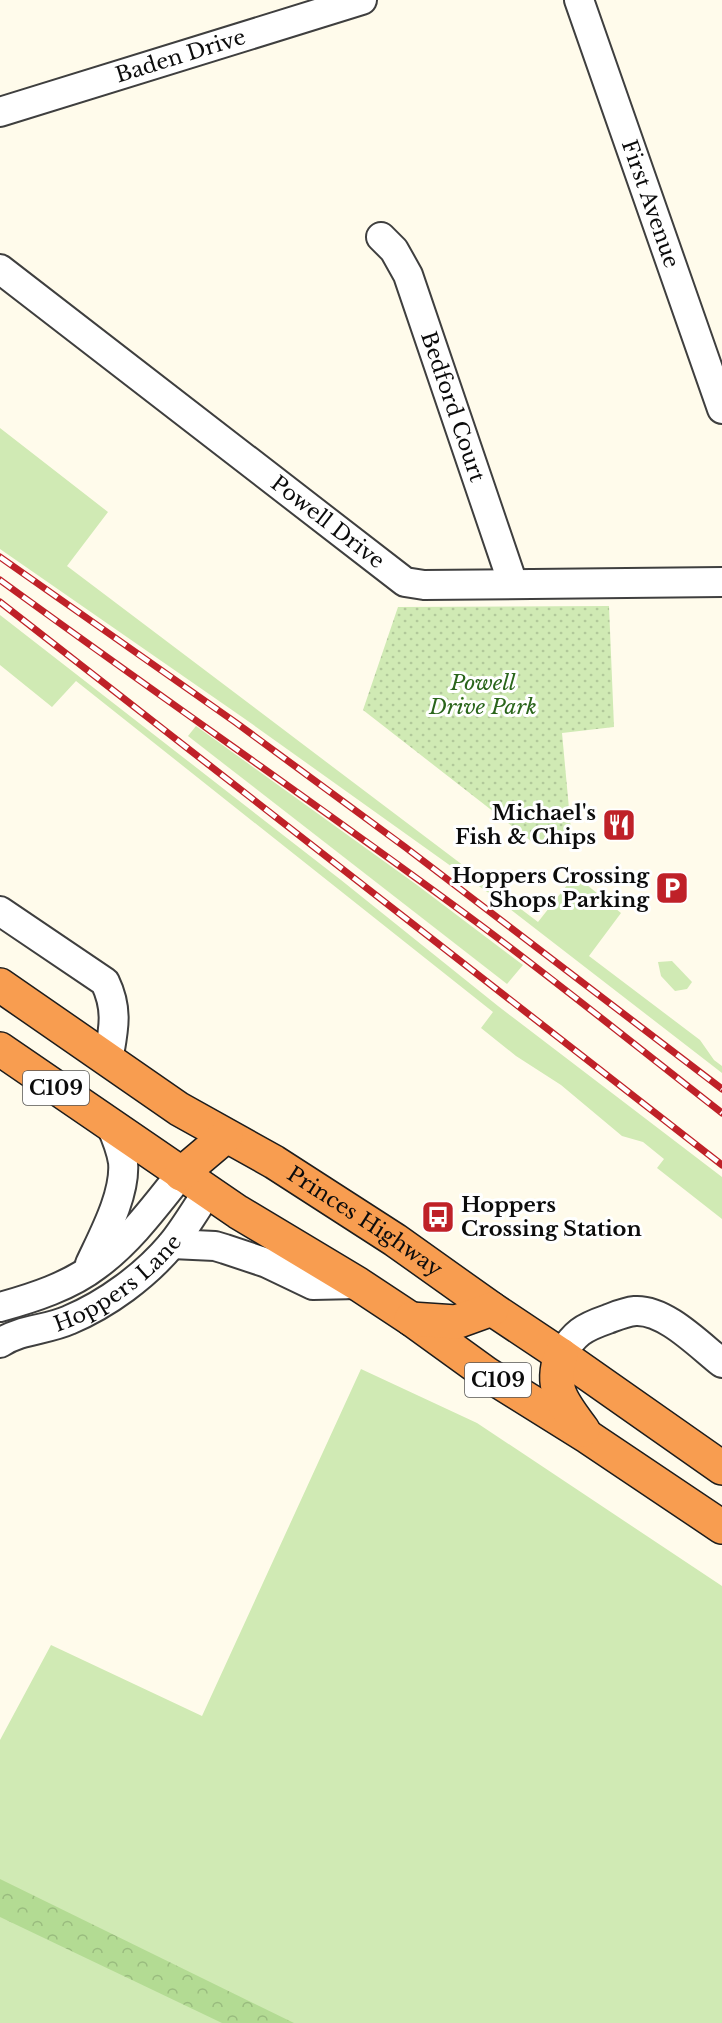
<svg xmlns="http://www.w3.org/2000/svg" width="722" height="2023" font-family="'Libre Baskerville',serif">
<defs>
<pattern id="forest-crowns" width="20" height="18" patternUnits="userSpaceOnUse" patternTransform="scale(1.5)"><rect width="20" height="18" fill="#b3db93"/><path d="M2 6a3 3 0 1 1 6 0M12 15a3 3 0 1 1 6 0" fill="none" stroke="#99bb7e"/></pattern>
<pattern id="park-dots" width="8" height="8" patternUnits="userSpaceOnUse" patternTransform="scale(1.5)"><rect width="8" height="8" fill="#d0eab4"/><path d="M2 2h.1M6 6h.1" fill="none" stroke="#b1c89a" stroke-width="1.8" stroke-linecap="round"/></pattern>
</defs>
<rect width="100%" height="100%" fill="#fffbeb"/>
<!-- grass -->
<g fill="#d0eab4">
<path d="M 0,428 L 108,512 L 67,566 L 538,922 L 575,875 L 621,913 L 589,956 L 700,1040 L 714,1060 L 722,1066 L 722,1073 L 497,899 L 245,719 L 0,549 Z"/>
<path d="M 0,615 L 341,880 L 498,1006 L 722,1177 L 722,1219 L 657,1168 L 664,1159 L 643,1142 L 622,1136 L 561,1085 L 516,1056 L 481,1028 L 493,1012 L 76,681 L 52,707 L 0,665 Z"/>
<path d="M 196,726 L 417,885 L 523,965 L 507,984 L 188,736 Z"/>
<path d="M 672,961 L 692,982 L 687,989 L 675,991 L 661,976 L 658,962 Z"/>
<path d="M 361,1369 L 477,1423 L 722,1586 L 722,2023 L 0,2023 L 0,1740 L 51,1645 L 202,1716 Z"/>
</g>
<!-- forest -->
<path fill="url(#forest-crowns)" d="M 0,1879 L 294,2023 L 222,2023 L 0,1917 Z"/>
<!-- park -->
<path fill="url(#park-dots)" d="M 609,606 L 614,727 L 562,733 L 571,830 L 565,841 L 535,844 L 363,710 L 398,607 Z"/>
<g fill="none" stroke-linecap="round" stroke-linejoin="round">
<defs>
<g id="minor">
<path id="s1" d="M 579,0 L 722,409"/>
<path id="s2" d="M 0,112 L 362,0"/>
<path id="s3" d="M 381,237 L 394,250 L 408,275 L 513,584"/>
<path id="s4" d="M 0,269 L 405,582 L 424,585 L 722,582"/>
<path d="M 0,911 L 105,982 C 119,1011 113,1031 108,1061"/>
<path d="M 172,1244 L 215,1246 L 225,1249 L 267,1263 L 313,1285 L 358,1284"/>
<path d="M 90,1264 C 103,1236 126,1194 123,1162 C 121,1150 116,1137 111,1126"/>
<path d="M 0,1307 C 33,1298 70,1286 97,1265 C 130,1241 156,1205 181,1174"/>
<path id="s5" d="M 0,1343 C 21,1329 47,1330 69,1320 C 107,1304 145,1276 172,1244 C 185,1228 196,1209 208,1191"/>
<path d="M 561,1355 C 575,1333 582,1328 608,1319 C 616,1316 625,1312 635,1311 C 665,1309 699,1345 722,1363"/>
</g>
<g id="highway">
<path id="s6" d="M 0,985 L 179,1109 L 274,1162 L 395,1240 L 492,1309 L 561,1355 L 722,1468"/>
<path d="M 0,1049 L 238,1212 L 358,1284 L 411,1319 L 487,1374 L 588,1437 L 722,1527"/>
<path d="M 181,1174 L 226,1136"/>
<path d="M 411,1319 L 456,1322 L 492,1309"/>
<path d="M 561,1355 C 549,1389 564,1404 583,1430"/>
</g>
</defs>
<!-- minor casing -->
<use href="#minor" stroke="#3f3f3f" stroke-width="32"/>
<!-- highway casing -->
<use href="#highway" stroke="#1d1d1d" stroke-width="36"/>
<!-- minor -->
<use href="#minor" stroke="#fff" stroke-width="28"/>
<!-- highway -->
<use href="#highway" stroke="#f89d50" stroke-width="33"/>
<defs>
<g id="rail">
<path d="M 0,557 L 235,722 L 405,847 L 722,1089"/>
<path d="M 0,580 C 159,696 321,807 479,924 C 561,985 641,1050 722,1113"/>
<path d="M 0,602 L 722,1165"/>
</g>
</defs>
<!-- rail casing -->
<use href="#rail" stroke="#bf2128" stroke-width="7"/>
<!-- rail -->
<use href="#rail" stroke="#fff" stroke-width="4.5" stroke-dasharray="14" stroke-linecap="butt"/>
</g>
<!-- icons -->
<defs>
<symbol id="restaurant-square" viewBox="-11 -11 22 22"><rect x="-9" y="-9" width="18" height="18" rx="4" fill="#bf2128" stroke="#fff"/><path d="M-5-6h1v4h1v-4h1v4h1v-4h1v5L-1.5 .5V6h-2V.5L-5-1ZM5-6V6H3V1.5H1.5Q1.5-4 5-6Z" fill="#fff"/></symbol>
<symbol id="parking-square" viewBox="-11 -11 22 22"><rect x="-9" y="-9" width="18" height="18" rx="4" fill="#bf2128" stroke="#fff"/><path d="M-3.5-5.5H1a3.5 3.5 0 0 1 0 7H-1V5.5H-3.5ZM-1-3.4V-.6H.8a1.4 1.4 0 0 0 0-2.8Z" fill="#fff"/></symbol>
<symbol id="bus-square" viewBox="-11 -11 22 22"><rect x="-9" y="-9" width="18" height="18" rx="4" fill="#bf2128" stroke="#fff"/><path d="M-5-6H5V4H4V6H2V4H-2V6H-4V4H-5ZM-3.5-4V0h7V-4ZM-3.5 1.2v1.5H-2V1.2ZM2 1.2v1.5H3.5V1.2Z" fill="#fff"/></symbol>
</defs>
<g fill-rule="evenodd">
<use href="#restaurant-square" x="600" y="806" width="38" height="38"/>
<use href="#parking-square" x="653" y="869" width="38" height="38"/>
<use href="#bus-square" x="419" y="1198" width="38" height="38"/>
</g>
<g text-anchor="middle" stroke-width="6" stroke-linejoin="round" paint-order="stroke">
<!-- shield labels -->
<g fill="#fff" stroke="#555" stroke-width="1.5">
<rect x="23" y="1071" width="66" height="34" rx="4.5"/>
<rect x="465" y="1363" width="66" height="34" rx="4.5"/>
</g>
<g font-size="20" font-weight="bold" fill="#0c0c0c">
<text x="56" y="1095">C109</text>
<text x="498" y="1387">C109</text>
</g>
<!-- street labels -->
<g font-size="21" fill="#0c0c0c" stroke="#fff">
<text dy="7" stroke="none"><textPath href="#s2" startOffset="189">Baden Drive</textPath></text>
<text dy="7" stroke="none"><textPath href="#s1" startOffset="216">First Avenue</textPath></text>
<text dy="7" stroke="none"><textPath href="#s3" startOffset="186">Bedford Court</textPath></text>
<text dy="7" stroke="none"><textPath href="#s4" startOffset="414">Powell Drive</textPath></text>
<text dy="7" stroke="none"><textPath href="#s6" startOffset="435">Princes Highway</textPath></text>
<text dy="7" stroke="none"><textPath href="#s5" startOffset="134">Hoppers Lane</textPath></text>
</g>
<!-- park labels -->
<g font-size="21" font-style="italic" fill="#2a651b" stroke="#fff">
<text x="483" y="690">Powell<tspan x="483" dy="24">Drive Park</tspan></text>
</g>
<!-- poi labels -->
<g font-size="21" font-weight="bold" fill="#0c0c0c" stroke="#fff" text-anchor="end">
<text x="596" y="820">Michael's<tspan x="596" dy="24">Fish &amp; Chips</tspan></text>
<text x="649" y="883">Hoppers Crossing<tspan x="649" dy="24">Shops Parking</tspan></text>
<text x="461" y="1212" text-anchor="start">Hoppers<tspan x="461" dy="24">Crossing Station</tspan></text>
</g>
</g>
</svg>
